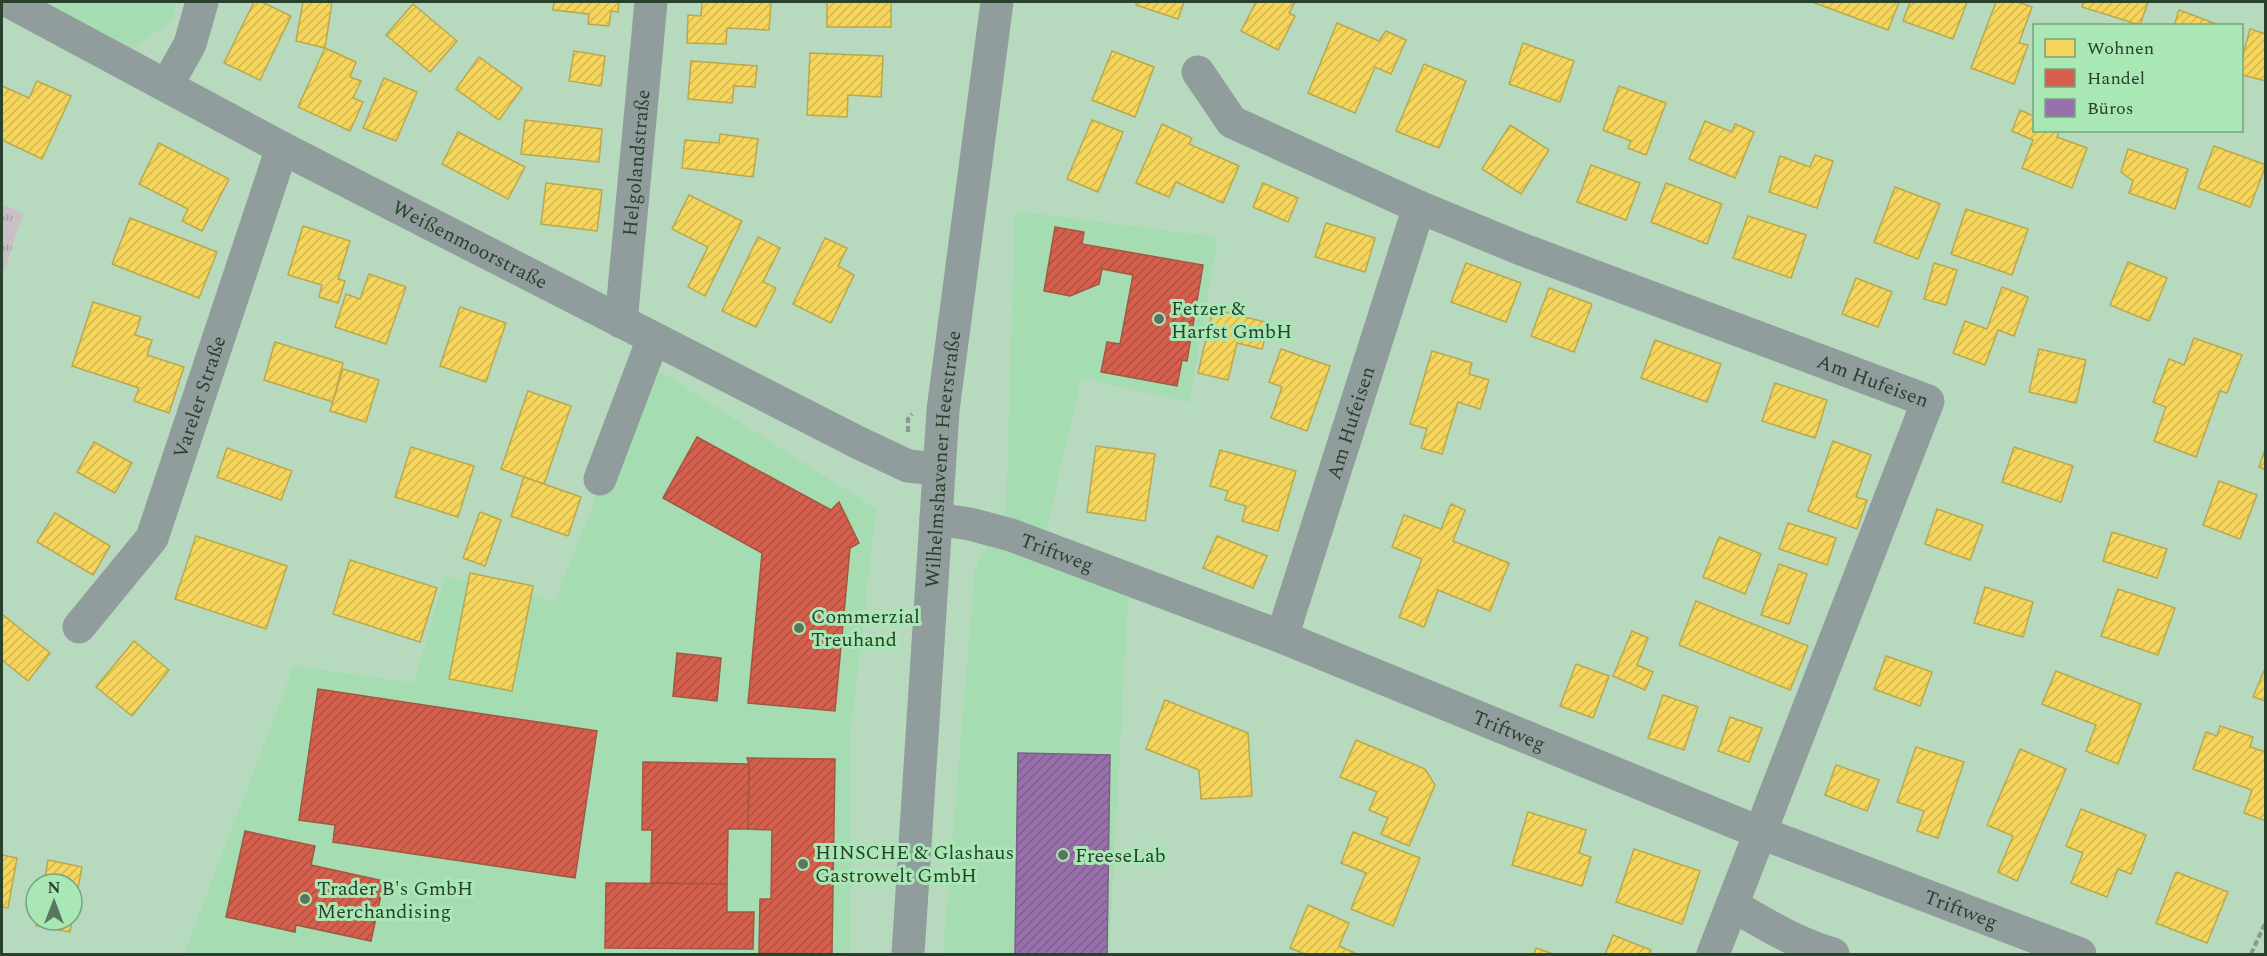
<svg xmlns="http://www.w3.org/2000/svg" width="2267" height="956" font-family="Spectral,serif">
<defs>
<pattern id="grass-tufts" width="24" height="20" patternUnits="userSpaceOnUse" patternTransform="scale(1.5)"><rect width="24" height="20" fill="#c7c1c7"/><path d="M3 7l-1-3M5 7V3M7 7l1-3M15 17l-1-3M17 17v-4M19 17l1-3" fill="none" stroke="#a29ea2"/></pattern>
<pattern id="homes-hatch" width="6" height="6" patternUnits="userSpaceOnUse" patternTransform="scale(1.5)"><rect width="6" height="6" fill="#f6d55c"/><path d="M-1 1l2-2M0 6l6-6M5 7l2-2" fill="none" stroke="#d3b850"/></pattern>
<pattern id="shops-hatch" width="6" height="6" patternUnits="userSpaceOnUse" patternTransform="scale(1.5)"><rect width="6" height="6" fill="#d6604d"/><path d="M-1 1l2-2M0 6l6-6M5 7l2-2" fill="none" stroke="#ae5140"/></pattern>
<pattern id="offices-hatch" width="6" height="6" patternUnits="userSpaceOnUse" patternTransform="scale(1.5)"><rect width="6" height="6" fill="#9970ab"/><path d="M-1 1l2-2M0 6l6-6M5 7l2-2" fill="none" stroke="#7d5e8c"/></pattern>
</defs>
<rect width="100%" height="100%" fill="#b7d9bd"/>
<!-- built -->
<g fill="#a6dcb1">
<path d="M 39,2 L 176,2 L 174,19 L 132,48 Z"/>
<path d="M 1015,211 L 1218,237 L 1189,402 L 1081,378 L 1041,555 L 1128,597 L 1109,954 L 943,954 L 975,569 L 1006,511 Z"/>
<path d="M 648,364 L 876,509 L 850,738 L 851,954 L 184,954 L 294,666 L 414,683 L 445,576 L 555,601 Z"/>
</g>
<!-- grass -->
<path fill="url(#grass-tufts)" d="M 2,204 L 23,213 L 2,278 Z"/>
<!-- homes -->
<g fill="url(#homes-hatch)" stroke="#b8a94e" stroke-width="1.5">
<path d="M 254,2 L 262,2 L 291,16 L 260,80 L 224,63 Z"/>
<path d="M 303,2 L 332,2 L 325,48 L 296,41 Z"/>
<path d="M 554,2 L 619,2 L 618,12 L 611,11 L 609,26 L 588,24 L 589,14 L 553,10 Z"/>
<path d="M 702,2 L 771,2 L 769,30 L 727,28 L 726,44 L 687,43 L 688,15 L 701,16 Z"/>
<rect x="827" y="2" width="64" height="25"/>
<path d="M 1137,2 L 1184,2 L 1178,19 L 1136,5 Z"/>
<path d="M 1256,2 L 1295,2 L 1289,13 L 1295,16 L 1278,50 L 1241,31 Z"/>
<path d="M 1812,2 L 1899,2 L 1888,30 Z"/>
<path d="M 1910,2 L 1967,2 L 1953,39 L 1903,21 Z"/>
<path d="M 1996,2 L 2018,2 L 2032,7 L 2019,43 L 2028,45 L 2014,84 L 1971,68 Z"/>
<path d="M 2083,2 L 2148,2 L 2140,25 L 2082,7 Z"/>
<path d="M 413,4 L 457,41 L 430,72 L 386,35 Z"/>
<path d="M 2179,10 L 2219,25 L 2219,26 L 2174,26 Z"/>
<path d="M 1337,23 L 1379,41 L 1386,31 L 1406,40 L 1391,74 L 1375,67 L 1355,113 L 1308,93 Z"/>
<path d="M 2250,29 L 2266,34 L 2266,81 L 2242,75 L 2242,59 Z"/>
<path d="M 1523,43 L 1574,61 L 1560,102 L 1509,84 Z"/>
<path d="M 325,48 L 356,62 L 350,77 L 361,81 L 353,98 L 363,102 L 350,131 L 298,107 Z"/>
<path d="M 574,51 L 605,56 L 601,86 L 569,81 Z"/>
<path d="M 1112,51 L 1154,67 L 1135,117 L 1092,100 Z"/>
<path d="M 810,53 L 883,56 L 881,97 L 848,95 L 847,117 L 807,115 Z"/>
<path d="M 479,57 L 522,88 L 499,120 L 456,89 Z"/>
<path d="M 691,61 L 757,66 L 755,87 L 734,86 L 732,103 L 688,99 Z"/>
<path d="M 1424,64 L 1466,81 L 1439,148 L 1396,131 Z"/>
<path d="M 384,78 L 417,92 L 396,141 L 363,128 Z"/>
<path d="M 37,81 L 71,96 L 42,159 L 2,140 L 2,86 L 29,98 Z"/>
<path d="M 1619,86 L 1666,103 L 1646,155 L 1628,148 L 1631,141 L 1603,130 Z"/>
<path d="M 2020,110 L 2034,116 L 2034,130 L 2059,130 L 2057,137 L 2087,148 L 2072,188 L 2022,168 L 2033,140 L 2012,131 Z"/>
<path d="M 525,120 L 602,129 L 599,162 L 521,154 Z"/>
<path d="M 1092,120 L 1123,132 L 1098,192 L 1067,179 Z"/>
<path d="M 1705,121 L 1732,132 L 1735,124 L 1754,132 L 1735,178 L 1689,159 Z"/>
<path d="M 1162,124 L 1192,138 L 1189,144 L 1239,166 L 1223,203 L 1176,182 L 1169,197 L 1136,183 Z"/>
<path d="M 1510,125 L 1549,150 L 1521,194 L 1482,169 Z"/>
<path d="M 458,132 L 525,167 L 508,199 L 442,164 Z"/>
<path d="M 720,134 L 758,139 L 753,177 L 682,168 L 685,140 L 719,143 Z"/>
<path d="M 159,143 L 229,179 L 202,231 L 182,221 L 188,209 L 139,184 Z"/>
<path d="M 2214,146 L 2266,165 L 2250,207 L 2198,188 Z"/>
<path d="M 2128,149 L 2188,169 L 2175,209 L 2129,193 L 2133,181 L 2121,172 Z"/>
<path d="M 1815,155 L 1833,161 L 1817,208 L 1769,192 L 1780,156 L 1810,167 Z"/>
<path d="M 1591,165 L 1640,183 L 1626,220 L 1577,202 Z"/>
<path d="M 546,183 L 602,190 L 597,231 L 541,224 Z"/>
<path d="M 1263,183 L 1298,198 L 1288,222 L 1253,207 Z"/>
<path d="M 1666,183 L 1722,204 L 1707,244 L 1651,222 Z"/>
<path d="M 1895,187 L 1940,204 L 1918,259 L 1874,242 Z"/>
<path d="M 689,195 L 742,221 L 705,296 L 688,287 L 708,247 L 672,229 Z"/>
<path d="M 1966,209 L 2028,229 L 2012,275 L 1951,254 Z"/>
<path d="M 1748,216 L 1806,235 L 1791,278 L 1733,258 Z"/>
<path d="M 130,218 L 217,252 L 199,298 L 112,264 Z"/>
<path d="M 1326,223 L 1375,238 L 1365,272 L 1315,257 Z"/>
<path d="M 303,226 L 350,241 L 338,279 L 345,281 L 338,303 L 319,297 L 322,285 L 288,275 Z"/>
<path d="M 758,237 L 780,248 L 763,282 L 776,288 L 756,327 L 722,311 Z"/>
<path d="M 825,238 L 847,248 L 838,266 L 854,275 L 831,323 L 793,304 Z"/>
<path d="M 2128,262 L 2167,278 L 2149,321 L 2110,305 Z"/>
<path d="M 1466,263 L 1521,283 L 1506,322 L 1451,302 Z"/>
<path d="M 1934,263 L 1957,270 L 1946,305 L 1924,299 Z"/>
<path d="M 369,274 L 406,287 L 386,344 L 335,327 L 346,294 L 360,299 Z"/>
<path d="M 1856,278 L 1892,292 L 1878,327 L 1842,314 Z"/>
<path d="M 2002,287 L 2028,297 L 2014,336 L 1998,330 L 1985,365 L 1953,353 L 1965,321 L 1987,329 Z"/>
<path d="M 1549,288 L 1592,304 L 1574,352 L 1531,336 Z"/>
<path d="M 93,302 L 141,317 L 135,335 L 152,340 L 147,355 L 184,367 L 169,413 L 134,401 L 139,388 L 72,366 Z"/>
<path d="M 460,307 L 506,323 L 486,382 L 440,366 Z"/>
<path d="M 1213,309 L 1269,323 L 1262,349 L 1237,343 L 1228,380 L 1198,373 Z"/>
<path d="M 2194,338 L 2242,355 L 2227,393 L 2220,391 L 2196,457 L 2154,441 L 2166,407 L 2153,402 L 2169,359 L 2184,365 Z"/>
<path d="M 1655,340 L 1721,364 L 1707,402 L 1641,378 Z"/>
<path d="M 275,342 L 343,363 L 333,402 L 264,380 Z"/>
<path d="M 1281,349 L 1330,366 L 1307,431 L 1271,418 L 1282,387 L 1269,382 Z"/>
<path d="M 2039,349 L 2086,360 L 2076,403 L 2029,392 Z"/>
<path d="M 1432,351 L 1472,363 L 1469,374 L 1489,380 L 1480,409 L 1458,402 L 1442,454 L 1421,448 L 1427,429 L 1410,424 Z"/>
<path d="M 343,369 L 379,380 L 366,422 L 330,411 Z"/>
<path d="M 1775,383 L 1827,400 L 1815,438 L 1762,421 Z"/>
<path d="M 528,391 L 571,406 L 544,484 L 501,469 Z"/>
<path d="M 1833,441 L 1871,455 L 1856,497 L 1867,500 L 1857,529 L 1808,511 Z"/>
<path d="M 94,442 L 132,463 L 115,493 L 77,472 Z"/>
<path d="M 1096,446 L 1155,454 L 1145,521 L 1087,512 Z"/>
<path d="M 2266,446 L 2266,470 L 2259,467 Z"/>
<path d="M 411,447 L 474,466 L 458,517 L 395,497 Z"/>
<path d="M 2014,447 L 2073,466 L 2061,502 L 2002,482 Z"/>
<path d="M 227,448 L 292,471 L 281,500 L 217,477 Z"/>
<path d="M 1220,450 L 1296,471 L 1278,531 L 1242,521 L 1246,506 L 1225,500 L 1228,491 L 1210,486 Z"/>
<path d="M 524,477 L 581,497 L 568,536 L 511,516 Z"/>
<path d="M 2219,481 L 2257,495 L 2240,539 L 2203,525 Z"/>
<path d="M 1451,504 L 1465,510 L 1453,541 L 1509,563 L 1490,611 L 1438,590 L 1424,627 L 1399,617 L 1422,559 L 1392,547 L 1404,515 L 1441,529 Z"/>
<path d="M 1937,509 L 1983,525 L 1970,560 L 1925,544 Z"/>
<path d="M 480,512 L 501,520 L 485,566 L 463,558 Z"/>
<path d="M 55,513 L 110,546 L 93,575 L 37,542 Z"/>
<path d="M 1788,523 L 1836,538 L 1827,565 L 1779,549 Z"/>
<path d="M 2112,532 L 2167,549 L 2157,578 L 2103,561 Z"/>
<path d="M 196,536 L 287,566 L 266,629 L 175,599 Z"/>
<path d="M 1217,536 L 1267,556 L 1253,588 L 1203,568 Z"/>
<path d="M 1719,537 L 1761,554 L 1745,594 L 1703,577 Z"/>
<path d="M 350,560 L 437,588 L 420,642 L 333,614 Z"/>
<path d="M 1779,564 L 1807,574 L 1789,624 L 1761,615 Z"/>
<path d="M 470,573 L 533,586 L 512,691 L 449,679 Z"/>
<path d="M 1985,587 L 2033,602 L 2023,637 L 1974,623 Z"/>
<path d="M 2118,589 L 2175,608 L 2158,655 L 2101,636 Z"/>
<path d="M 1696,601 L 1808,646 L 1790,690 L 1679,645 Z"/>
<path d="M 2,614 L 50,653 L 28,681 L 2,660 Z"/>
<path d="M 1632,631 L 1648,638 L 1637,665 L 1653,672 L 1645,690 L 1613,676 Z"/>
<path d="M 134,641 L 169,670 L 132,716 L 96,687 Z"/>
<path d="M 1886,656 L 1932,672 L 1920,706 L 1874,689 Z"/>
<path d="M 1576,664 L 1609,676 L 1593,718 L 1560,706 Z"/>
<path d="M 2266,666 L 2266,701 L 2253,697 Z"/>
<path d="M 2056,671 L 2141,704 L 2118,764 L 2086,751 L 2096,725 L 2042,704 Z"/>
<path d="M 1663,695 L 1698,707 L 1684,750 L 1648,738 Z"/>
<path d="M 1165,700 L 1248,733 L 1252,796 L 1201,799 L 1199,770 L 1146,749 Z"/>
<path d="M 1730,717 L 1762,728 L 1749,762 L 1718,751 Z"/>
<path d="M 2220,726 L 2253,737 L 2250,747 L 2266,752 L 2266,821 L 2244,813 L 2252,790 L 2193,769 L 2206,732 L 2217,736 Z"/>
<path d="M 1356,740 L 1425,769 L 1435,785 L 1409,846 L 1381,834 L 1388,818 L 1369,810 L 1377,792 L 1340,777 Z"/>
<path d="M 1916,747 L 1964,762 L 1938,838 L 1917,831 L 1924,811 L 1897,802 Z"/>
<path d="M 2020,749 L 2066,769 L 2017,881 L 1998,872 L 2013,836 L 1987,825 Z"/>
<path d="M 1836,765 L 1879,780 L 1867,811 L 1825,795 Z"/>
<path d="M 2081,809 L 2146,835 L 2131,874 L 2118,869 L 2107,897 L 2071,883 L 2083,853 L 2066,846 Z"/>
<path d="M 1528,812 L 1586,830 L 1579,853 L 1591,857 L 1582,886 L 1512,865 Z"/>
<path d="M 1353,832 L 1420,858 L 1393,926 L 1351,909 L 1366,873 L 1341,863 Z"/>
<path d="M 1634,849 L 1700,871 L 1682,924 L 1616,902 Z"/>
<path d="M 2,855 L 17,858 L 8,908 L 2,907 Z"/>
<path d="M 48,860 L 82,867 L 72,919 L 72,884 L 44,884 Z"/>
<path d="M 2176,872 L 2228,892 L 2207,943 L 2156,923 Z"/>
<path d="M 1308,905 L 1349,923 L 1339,946 L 1357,954 L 1305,954 L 1290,948 Z"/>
<path d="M 37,920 L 72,920 L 70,932 L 36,926 Z"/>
<path d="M 1613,935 L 1651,950 L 1650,954 L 1605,954 Z"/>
<path d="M 1536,948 L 1553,954 L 1534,954 Z"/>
</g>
<!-- shops -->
<g fill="url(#shops-hatch)" stroke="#a25743" stroke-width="1.5">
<path d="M 1055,227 L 1084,232 L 1082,244 L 1203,265 L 1187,361 L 1182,360 L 1177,386 L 1101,372 L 1107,342 L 1120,344 L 1133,275 L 1102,269 L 1099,284 L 1070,296 L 1044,291 Z"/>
<path d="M 697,437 L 831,510 L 839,502 L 859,543 L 850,548 L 835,711 L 748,703 L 762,553 L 663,498 Z"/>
<path d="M 677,653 L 721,658 L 717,701 L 673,696 Z"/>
<path d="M 318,689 L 597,731 L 575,878 L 333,842 L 335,825 L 299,820 Z"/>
<path d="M 747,758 L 835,759 L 832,954 L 759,953 L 760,899 L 771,899 L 772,830 L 748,829 L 749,764 Z"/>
<path d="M 643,762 L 749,764 L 748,829 L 728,829 L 727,884 L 651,883 L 652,830 L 642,830 Z"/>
<path d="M 245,831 L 315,846 L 311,865 L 384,881 L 371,941 L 296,925 L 295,932 L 226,917 Z"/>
<path d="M 606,883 L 727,884 L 727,912 L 754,912 L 753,949 L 605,948 Z"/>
</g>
<!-- offices -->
<path fill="url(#offices-hatch)" stroke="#776285" stroke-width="1.5" d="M 1018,753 L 1110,755 L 1107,954 L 1015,954 Z"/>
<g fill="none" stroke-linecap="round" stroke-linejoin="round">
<!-- path -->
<g stroke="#899891" stroke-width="4" stroke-dasharray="6 3" stroke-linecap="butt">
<path d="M 908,432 L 908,419 L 912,414"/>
<path d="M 2251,954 L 2266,921"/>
</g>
<!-- minor -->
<g stroke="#919d9c" stroke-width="33">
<path id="s1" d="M 10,2 L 282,148 L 859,443 L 908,466 L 938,469"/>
<path id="s2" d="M 1198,72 L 1232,122 L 1419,207 L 1521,249 L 1928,401 L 1713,954"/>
<path d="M 167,85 L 190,44 L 202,2"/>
<path id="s3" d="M 621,322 L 651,2"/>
<path d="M 600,479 L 653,339"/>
<path id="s4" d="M 936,519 L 970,524 L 1011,535 L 1282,637 L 1761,833 L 2080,954"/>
<path id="s5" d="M 79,627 L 152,538 L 282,148"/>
<path id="s6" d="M 1282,637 L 1419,207"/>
<path d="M 1732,905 C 1765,924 1797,944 1833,954"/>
<path id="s7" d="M 908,954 L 943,410 L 997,2"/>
</g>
</g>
<!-- markers -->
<g fill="#5a765f" stroke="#a9e7b5" stroke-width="2">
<circle cx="1159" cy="319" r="6"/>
<circle cx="799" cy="628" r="6"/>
<circle cx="1063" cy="855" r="6"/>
<circle cx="803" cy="864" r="6"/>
<circle cx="305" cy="899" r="6"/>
</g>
<g text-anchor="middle" stroke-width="6" stroke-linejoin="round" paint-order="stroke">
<!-- street labels -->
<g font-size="20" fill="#28412d" stroke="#a9e7b5">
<text dy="7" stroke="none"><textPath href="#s3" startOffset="160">Helgolandstraße</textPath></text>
<text dy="7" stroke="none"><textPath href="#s1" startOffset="520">Weißenmoorstraße</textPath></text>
<text dy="7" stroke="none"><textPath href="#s2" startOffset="752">Am Hufeisen</textPath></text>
<text dy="7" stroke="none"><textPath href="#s5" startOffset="264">Vareler Straße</textPath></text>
<text dy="7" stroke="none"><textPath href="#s6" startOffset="225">Am Hufeisen</textPath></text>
<text dy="7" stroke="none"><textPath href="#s7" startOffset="496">Wilhelmshavener Heerstraße</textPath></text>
<text dy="7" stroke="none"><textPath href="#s4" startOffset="126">Triftweg</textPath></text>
<text dy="7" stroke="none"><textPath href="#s4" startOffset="612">Triftweg</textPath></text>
<text dy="7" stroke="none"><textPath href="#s4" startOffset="1098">Triftweg</textPath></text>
</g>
<!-- poi labels -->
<g font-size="20" fill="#28412d" stroke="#a9e7b5" text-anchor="start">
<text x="1171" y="315">Fetzer &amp;<tspan x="1171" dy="23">Harfst GmbH</tspan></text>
<text x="811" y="623">Commerzial<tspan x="811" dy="23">Treuhand</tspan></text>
<text x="815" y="859">HINSCHE &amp; Glashaus<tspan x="815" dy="23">Gastrowelt GmbH</tspan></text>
<text x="1075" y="862">FreeseLab</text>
<text x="317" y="895">Trader B's GmbH<tspan x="317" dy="23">Merchandising</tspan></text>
</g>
</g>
<!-- border -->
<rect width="2267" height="956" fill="none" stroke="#28412d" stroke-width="6"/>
<!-- legend -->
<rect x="2033" y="24" width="210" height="108" fill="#a9e7b5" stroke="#75a57f" stroke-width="1.5"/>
<rect x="2045" y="39" width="30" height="18" fill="#f6d55c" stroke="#75a57f" stroke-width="1.5"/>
<text x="2087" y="54" font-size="18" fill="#28412d">Wohnen</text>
<rect x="2045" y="69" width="30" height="18" fill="#d6604d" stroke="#75a57f" stroke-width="1.5"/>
<text x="2087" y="84" font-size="18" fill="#28412d">Handel</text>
<rect x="2045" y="99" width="30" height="18" fill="#9970ab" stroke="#75a57f" stroke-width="1.5"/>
<text x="2087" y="114" font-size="18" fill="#28412d">Büros</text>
<!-- north arrow -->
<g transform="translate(54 902)"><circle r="28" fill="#a9e7b5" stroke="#75a57f" stroke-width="1.5"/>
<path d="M0-4.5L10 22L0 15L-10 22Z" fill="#5a765f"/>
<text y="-9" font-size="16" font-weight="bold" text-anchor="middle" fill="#28412d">N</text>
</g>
</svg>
